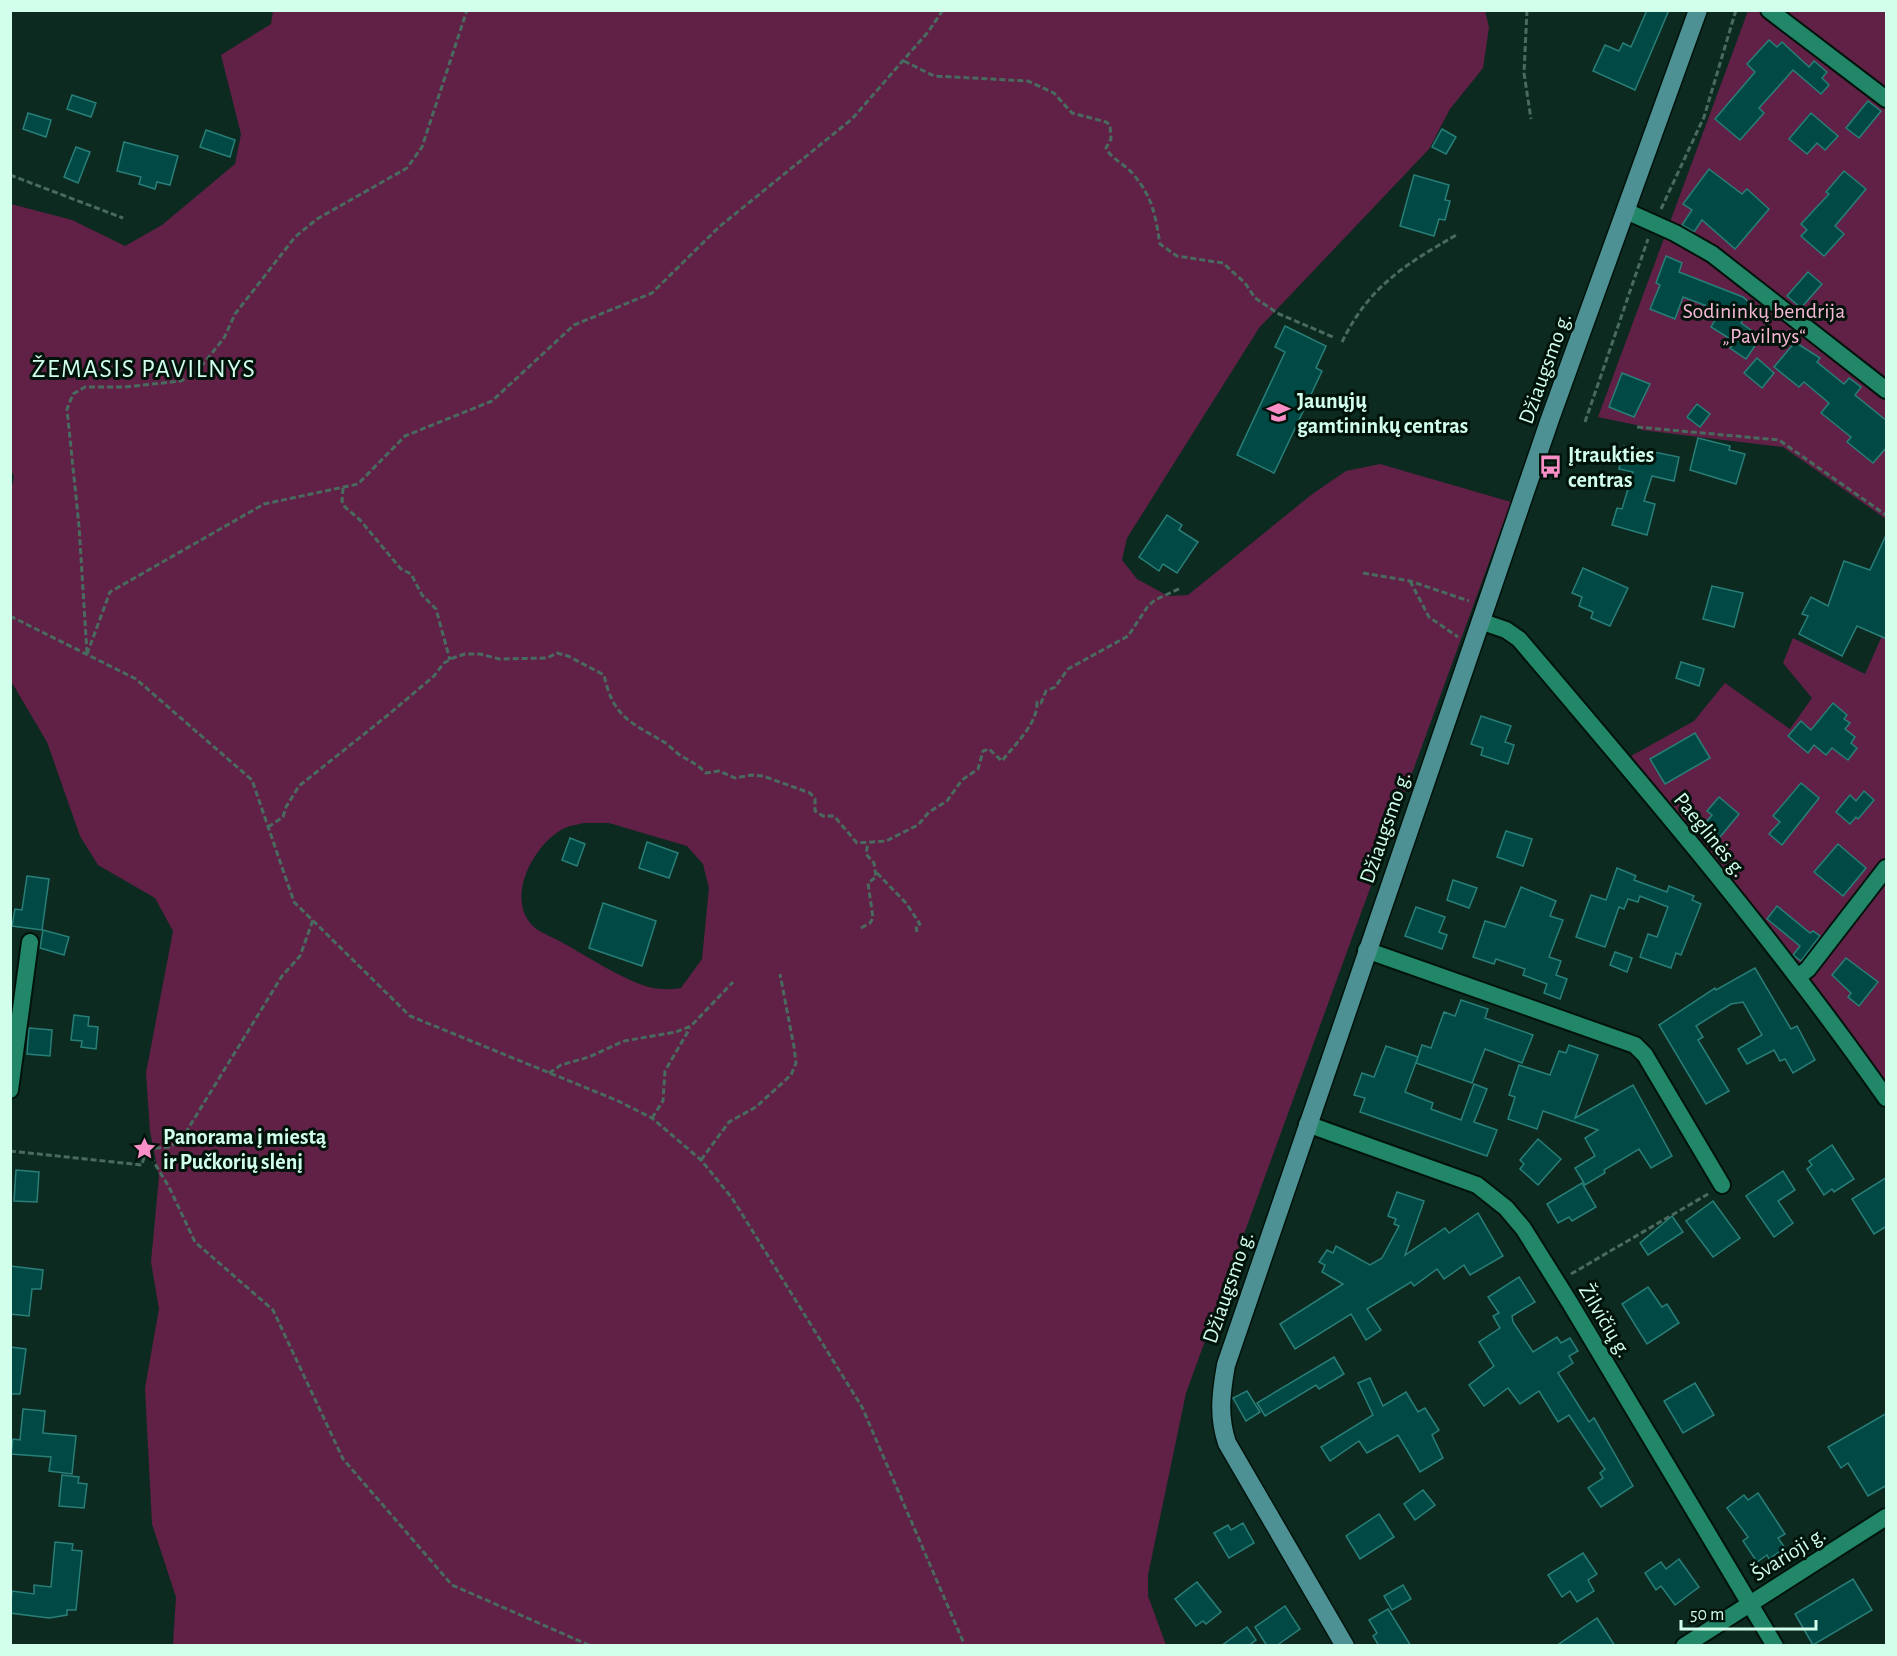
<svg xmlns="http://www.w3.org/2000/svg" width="1897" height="1656" font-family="'Alegreya Sans',sans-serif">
<rect width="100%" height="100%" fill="#0d2a21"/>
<!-- green -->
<g fill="#612045" fill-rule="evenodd">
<path d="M 273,11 L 1485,11 L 1489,27 L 1483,68 L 1450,109 L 1429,149 L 1259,328 L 1127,538 L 1122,560 L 1137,579 L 1168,596 L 1188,595 L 1311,495 L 1346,471 L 1380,464 L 1511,502 L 1186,1393 L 1148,1575 L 1148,1596 L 1166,1645 L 173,1645 L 176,1597 L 152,1524 L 145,1388 L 159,1309 L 151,1262 L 159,1176 L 150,1131 L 146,1073 L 173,931 L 155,898 L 98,865 L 80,836 L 47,742 L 11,681 L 10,495 L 14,477 L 10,465 L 11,204 L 72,220 L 125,246 L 162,225 L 235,164 L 241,134 L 221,55 L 271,24 ZM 583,823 L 609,823 L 687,846 L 703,864 L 709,888 L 702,959 L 681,988 C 669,990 658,990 645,986 C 617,976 590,958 563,943 C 555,938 543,934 535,928 C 504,901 532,847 561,830 C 567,826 576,825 583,823 Z"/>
<path d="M 1748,11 L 1886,11 L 1886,519 L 1783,447 L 1641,430 L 1641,426 L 1598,417 Z"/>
<path d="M 1886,627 L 1886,1108 L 1804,993 L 1615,765 L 1694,721 L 1725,683 L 1790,729 L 1812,698 L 1783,663 L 1793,638 L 1865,674 Z"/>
</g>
<!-- building -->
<g fill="#004944" stroke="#287f78" stroke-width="1.5">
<path d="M 1647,10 L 1669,10 L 1635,90 L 1593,71 L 1605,45 L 1619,51 L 1623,43 L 1631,47 Z"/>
<path d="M 1769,40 L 1777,47 L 1782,42 L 1809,67 L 1814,61 L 1827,72 L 1822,78 L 1829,85 L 1821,94 L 1793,70 L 1759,108 L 1764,113 L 1740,140 L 1715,119 L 1755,72 L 1747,64 Z"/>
<path d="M 72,95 L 96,103 L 91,117 L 67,109 Z"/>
<path d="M 1868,101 L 1881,111 L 1859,138 L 1846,128 Z"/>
<path d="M 28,113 L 51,120 L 46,137 L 23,129 Z"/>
<path d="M 1811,113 L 1838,136 L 1825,150 L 1817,143 L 1807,154 L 1789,139 Z"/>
<path d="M 1442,129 L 1456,137 L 1446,154 L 1432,147 Z"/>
<path d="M 206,130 L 235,140 L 230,157 L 200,147 Z"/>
<path d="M 124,142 L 178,156 L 170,185 L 157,182 L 155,189 L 139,184 L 141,177 L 117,171 Z"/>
<path d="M 76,147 L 90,152 L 78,183 L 64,177 Z"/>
<path d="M 1709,169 L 1742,194 L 1747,189 L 1769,209 L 1735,249 L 1702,220 L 1694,232 L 1682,225 L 1692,210 L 1683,204 Z"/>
<path d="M 1844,171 L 1866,189 L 1835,226 L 1844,234 L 1824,256 L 1801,236 L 1807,230 L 1801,224 L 1829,194 L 1826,192 Z"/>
<path d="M 1414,175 L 1449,185 L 1445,200 L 1450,201 L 1445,220 L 1439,219 L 1434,236 L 1400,226 Z"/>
<path d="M 1666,256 L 1682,263 L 1679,272 L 1743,297 L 1752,305 L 1741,323 L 1761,337 L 1746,359 L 1730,348 L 1735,342 L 1711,327 L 1720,311 L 1683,297 L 1675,319 L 1650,309 L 1660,285 L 1656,283 Z"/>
<path d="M 1808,272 L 1822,284 L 1801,308 L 1787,296 Z"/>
<path d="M 1285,326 L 1326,346 L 1316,368 L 1322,371 L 1274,473 L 1237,455 L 1285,352 L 1275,347 Z"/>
<path d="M 1795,342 L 1820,358 L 1817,362 L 1844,384 L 1849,378 L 1861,387 L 1855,395 L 1887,421 L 1887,447 L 1873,463 L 1847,442 L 1851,437 L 1821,413 L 1829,403 L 1804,382 L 1799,387 L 1774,367 Z"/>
<path d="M 1757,358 L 1774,373 L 1762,388 L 1744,373 Z"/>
<path d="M 1622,373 L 1650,384 L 1634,417 L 1609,407 Z"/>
<path d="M 1697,404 L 1710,414 L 1700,427 L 1687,417 Z"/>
<path d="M 1698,438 L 1730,446 L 1729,450 L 1745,454 L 1736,484 L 1690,470 Z"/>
<path d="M 1624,446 L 1679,457 L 1674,481 L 1652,476 L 1644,501 L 1655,504 L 1647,535 L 1612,525 L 1617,508 L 1622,509 L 1633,472 L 1619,469 Z"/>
<path d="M 1167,515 L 1182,525 L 1179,530 L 1198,542 L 1177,573 L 1163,564 L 1159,571 L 1139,557 Z"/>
<path d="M 1887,533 L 1887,639 L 1857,626 L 1842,656 L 1799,634 L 1808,616 L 1802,614 L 1811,597 L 1828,606 L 1844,561 L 1870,570 Z"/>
<path d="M 1583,568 L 1628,588 L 1610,626 L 1591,618 L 1593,612 L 1579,606 L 1582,597 L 1572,593 Z"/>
<path d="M 1712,586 L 1743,593 L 1734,627 L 1703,619 Z"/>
<path d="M 1681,662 L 1704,669 L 1699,686 L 1676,678 Z"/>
<path d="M 1833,703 L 1847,715 L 1844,719 L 1850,723 L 1845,729 L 1855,737 L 1851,743 L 1857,748 L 1848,760 L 1832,748 L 1826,755 L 1814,745 L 1808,753 L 1788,736 L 1801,721 L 1811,730 Z"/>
<path d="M 1481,716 L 1511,726 L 1505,742 L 1514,745 L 1508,764 L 1481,755 L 1483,748 L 1471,744 Z"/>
<path d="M 1695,733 L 1710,758 L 1665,784 L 1650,759 Z"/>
<path d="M 1801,783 L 1819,798 L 1782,845 L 1769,834 L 1780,822 L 1773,816 Z"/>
<path d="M 1864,791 L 1874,800 L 1858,819 L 1856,817 L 1850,824 L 1836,812 L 1850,795 L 1856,801 Z"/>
<path d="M 1719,797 L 1739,814 L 1715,843 L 1699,830 L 1712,815 L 1707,811 Z"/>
<path d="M 1506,831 L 1532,839 L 1523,866 L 1497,857 Z"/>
<path d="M 570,838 L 585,844 L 577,866 L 562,860 Z"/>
<path d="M 647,842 L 678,853 L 669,878 L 639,868 Z"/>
<path d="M 1838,844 L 1866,868 L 1843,896 L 1814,872 Z"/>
<path d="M 1617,868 L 1636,876 L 1634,880 L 1667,892 L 1669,886 L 1694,896 L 1692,900 L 1701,904 L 1681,955 L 1676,953 L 1671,968 L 1640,957 L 1648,934 L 1657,937 L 1668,907 L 1640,896 L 1638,902 L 1628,899 L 1624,909 L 1619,907 L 1605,947 L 1576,937 L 1591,895 L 1606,900 Z"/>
<path d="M 27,876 L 49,879 L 42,930 L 12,926 L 15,909 L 22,910 Z"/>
<path d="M 1453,880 L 1477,888 L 1469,908 L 1447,900 Z"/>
<path d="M 1521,887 L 1556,901 L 1550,916 L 1563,920 L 1549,957 L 1561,961 L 1556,975 L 1567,979 L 1560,999 L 1544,993 L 1547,984 L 1523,975 L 1525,969 L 1496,959 L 1494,964 L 1473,957 L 1485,921 L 1505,927 Z"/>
<path d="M 603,903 L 656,921 L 642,966 L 589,948 Z"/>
<path d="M 1777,906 L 1810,933 L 1813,931 L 1820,936 L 1801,961 L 1793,955 L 1800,946 L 1767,919 Z"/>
<path d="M 1416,907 L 1445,917 L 1439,932 L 1447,935 L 1442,949 L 1405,936 Z"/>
<path d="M 43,930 L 69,937 L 64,955 L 40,948 Z"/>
<path d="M 1615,952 L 1632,958 L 1627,972 L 1610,965 Z"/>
<path d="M 1846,958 L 1878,982 L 1859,1006 L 1848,997 L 1851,993 L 1832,975 Z"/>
<path d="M 1755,968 L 1791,1029 L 1797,1026 L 1815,1060 L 1793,1073 L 1785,1059 L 1780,1061 L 1774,1050 L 1747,1064 L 1738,1049 L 1762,1035 L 1743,1002 L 1731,1004 L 1696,1026 L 1703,1037 L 1698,1040 L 1729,1091 L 1706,1104 L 1659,1025 L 1715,988 L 1716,990 Z"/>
<path d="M 1461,1000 L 1488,1009 L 1485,1018 L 1533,1035 L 1522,1063 L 1485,1049 L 1472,1083 L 1416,1063 L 1422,1045 L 1431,1048 L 1444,1012 L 1455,1016 Z"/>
<path d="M 74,1015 L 89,1017 L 88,1026 L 98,1027 L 96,1049 L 81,1047 L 82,1041 L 71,1040 Z"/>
<path d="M 29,1028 L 52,1030 L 50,1056 L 27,1054 Z"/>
<path d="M 1569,1045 L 1598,1055 L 1575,1118 L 1633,1085 L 1672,1156 L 1651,1168 L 1639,1149 L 1604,1170 L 1605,1173 L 1585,1185 L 1575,1168 L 1595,1156 L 1585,1138 L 1598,1130 L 1543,1111 L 1537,1129 L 1508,1119 L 1515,1097 L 1509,1095 L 1519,1065 L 1550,1075 L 1559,1051 L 1566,1053 Z"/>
<path d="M 1386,1046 L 1418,1057 L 1405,1092 L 1433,1103 L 1431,1109 L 1461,1120 L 1474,1084 L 1487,1089 L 1474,1122 L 1497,1130 L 1487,1156 L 1360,1112 L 1365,1098 L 1354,1095 L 1362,1073 L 1374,1077 Z"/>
<path d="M 1538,1139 L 1561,1159 L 1538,1185 L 1520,1169 L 1524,1164 L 1520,1160 Z"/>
<path d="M 1832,1145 L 1854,1179 L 1834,1192 L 1832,1189 L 1824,1195 L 1807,1169 L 1812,1165 L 1809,1161 Z"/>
<path d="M 16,1170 L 39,1172 L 37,1202 L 14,1201 Z"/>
<path d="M 1783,1171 L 1795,1190 L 1778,1201 L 1793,1223 L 1774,1237 L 1746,1196 Z"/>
<path d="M 1887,1177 L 1887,1226 L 1874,1234 L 1852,1199 Z"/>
<path d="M 1582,1183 L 1596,1207 L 1572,1221 L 1569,1217 L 1558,1223 L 1547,1204 Z"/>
<path d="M 1397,1192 L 1424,1201 L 1405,1255 L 1445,1228 L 1449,1233 L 1478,1213 L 1503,1256 L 1470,1275 L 1464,1265 L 1444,1279 L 1437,1269 L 1414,1286 L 1411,1282 L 1367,1309 L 1381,1330 L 1366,1340 L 1351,1314 L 1295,1349 L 1280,1324 L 1343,1284 L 1322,1272 L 1325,1265 L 1319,1262 L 1327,1250 L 1333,1253 L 1336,1246 L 1370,1265 L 1382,1258 L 1399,1226 L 1394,1224 L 1396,1219 L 1388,1216 Z"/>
<path d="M 1713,1201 L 1740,1238 L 1713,1257 L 1686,1221 Z"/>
<path d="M 1672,1216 L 1683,1232 L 1648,1255 L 1640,1243 Z"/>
<path d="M 10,1266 L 43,1270 L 41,1289 L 32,1289 L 29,1316 L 10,1314 Z"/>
<path d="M 1519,1277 L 1535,1302 L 1512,1316 L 1513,1322 L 1533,1352 L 1557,1337 L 1561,1343 L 1570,1338 L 1578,1351 L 1569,1356 L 1573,1363 L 1558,1373 L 1589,1422 L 1594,1418 L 1633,1486 L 1601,1507 L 1588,1488 L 1603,1478 L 1600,1473 L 1605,1469 L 1569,1415 L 1558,1422 L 1539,1391 L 1520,1404 L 1508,1388 L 1484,1406 L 1469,1385 L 1494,1366 L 1479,1342 L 1500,1328 L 1493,1316 L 1499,1313 L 1488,1297 Z"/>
<path d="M 1648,1287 L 1662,1307 L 1667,1304 L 1679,1323 L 1647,1344 L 1622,1304 Z"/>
<path d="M 10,1347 L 26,1349 L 20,1394 L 10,1394 Z"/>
<path d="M 1334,1357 L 1344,1374 L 1319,1389 L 1316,1385 L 1265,1416 L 1257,1403 Z"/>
<path d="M 1370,1378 L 1383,1406 L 1406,1392 L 1418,1412 L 1425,1408 L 1439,1430 L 1432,1435 L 1443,1458 L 1420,1472 L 1398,1435 L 1367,1453 L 1359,1441 L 1330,1461 L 1321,1447 L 1373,1415 L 1358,1383 Z"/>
<path d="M 1695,1383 L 1714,1415 L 1683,1433 L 1664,1401 Z"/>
<path d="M 1247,1391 L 1260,1412 L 1246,1421 L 1233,1398 Z"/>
<path d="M 23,1409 L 45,1411 L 43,1433 L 76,1436 L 72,1474 L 49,1471 L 51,1457 L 11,1454 L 13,1439 L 20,1440 Z"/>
<path d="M 1887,1413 L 1887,1485 L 1868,1496 L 1848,1463 L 1841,1468 L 1828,1447 Z"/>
<path d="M 62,1475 L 79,1477 L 78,1483 L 87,1484 L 84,1508 L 59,1506 Z"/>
<path d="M 1423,1490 L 1435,1505 L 1415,1520 L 1404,1504 Z"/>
<path d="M 1758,1493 L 1785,1534 L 1778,1538 L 1785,1548 L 1769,1559 L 1767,1555 L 1757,1562 L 1743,1541 L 1748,1537 L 1727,1508 L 1744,1495 L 1748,1500 Z"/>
<path d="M 1379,1514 L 1394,1537 L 1360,1559 L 1346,1536 Z"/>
<path d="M 1243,1523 L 1254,1543 L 1229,1558 L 1214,1533 L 1228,1525 L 1231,1530 Z"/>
<path d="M 55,1542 L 73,1544 L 72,1550 L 82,1551 L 76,1610 L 67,1610 L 67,1615 L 49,1618 L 10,1613 L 12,1591 L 34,1594 L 34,1585 L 51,1587 Z"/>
<path d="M 1583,1553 L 1597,1574 L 1588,1580 L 1594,1591 L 1577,1602 L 1570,1591 L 1562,1597 L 1548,1575 Z"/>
<path d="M 1679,1559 L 1699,1587 L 1675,1605 L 1661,1586 L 1656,1590 L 1645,1573 L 1661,1562 L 1666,1569 Z"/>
<path d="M 1853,1579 L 1872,1610 L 1813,1645 L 1795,1614 Z"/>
<path d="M 1197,1582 L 1221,1612 L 1206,1624 L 1203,1621 L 1196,1626 L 1175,1599 Z"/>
<path d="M 1403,1585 L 1411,1599 L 1392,1610 L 1384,1596 Z"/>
<path d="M 1285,1606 L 1300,1629 L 1276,1646 L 1267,1646 L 1255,1627 Z"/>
<path d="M 1388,1609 L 1411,1646 L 1379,1646 L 1373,1636 L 1377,1633 L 1369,1620 Z"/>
<path d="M 1597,1618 L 1615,1646 L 1556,1646 Z"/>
<path d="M 1247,1627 L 1256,1640 L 1248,1646 L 1221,1646 Z"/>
</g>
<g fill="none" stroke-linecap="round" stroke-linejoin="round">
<defs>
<g id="street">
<path d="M 1769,10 L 1886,99"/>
<path d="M 1626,211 L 1675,233 L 1712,254 L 1886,390"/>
<path d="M 1480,621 L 1506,630 L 1519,639 C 1646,788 1774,938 1886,1098"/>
<path d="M 1366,950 L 1635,1045 L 1645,1055 L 1722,1185"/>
<path d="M 1798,977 L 1808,969 L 1886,868"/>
<path d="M 10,1090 L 30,942"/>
<path d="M 1307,1124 L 1477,1185 L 1506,1208 L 1523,1228 L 1570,1303 L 1775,1646"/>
<path d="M 1684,1646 L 1886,1517"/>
</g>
<path id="secondary" d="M 1345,1646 L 1227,1443 C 1218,1416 1221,1393 1226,1365 L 1550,419 L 1698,10"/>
</defs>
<!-- street casing -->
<use href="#street" stroke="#00130a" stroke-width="20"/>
<!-- secondary casing -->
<use href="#secondary" stroke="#00130a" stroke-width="21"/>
<!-- path -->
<g stroke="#496b5f" stroke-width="3" stroke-dasharray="6 3" stroke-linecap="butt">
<path d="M 1527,10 L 1524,73 L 1531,119"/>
<path d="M 904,61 L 934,76 L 1028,81 L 1054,93 L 1072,113 L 1106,122 L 1110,125 L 1111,139 L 1106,148 C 1111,159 1125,164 1133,174 C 1153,198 1155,214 1160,244 L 1177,256 L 1223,263 L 1245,283 L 1255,298 L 1279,314 L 1333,337"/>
<path d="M 10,175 L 123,218"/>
<path d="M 1661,209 L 1704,117 L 1736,10"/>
<path d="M 1342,342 C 1369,286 1406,264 1458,234"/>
<path d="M 1585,422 L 1648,239"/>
<path d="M 1637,427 L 1779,440 L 1886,515"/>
<path d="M 343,488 L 342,501 L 345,507 L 360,520 L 401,569 L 411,574 L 422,595 L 436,609 L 450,660"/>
<path d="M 1363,573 L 1410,581 L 1469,601"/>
<path d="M 1410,581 L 1429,617 L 1458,637"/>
<path d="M 10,616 L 136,679 L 252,780 L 294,902 L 410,1016 L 616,1100 L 652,1118 L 701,1160 L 732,1198 L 862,1407 L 965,1646"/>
<path d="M 87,653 L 79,526 L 67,409 L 73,394 L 85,387 L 125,387 L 181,381 L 196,373 L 224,338 L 235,314 L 295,237 L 317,219 L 407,168 L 422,147 L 467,10"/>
<path d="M 87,654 L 110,592 L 264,504 L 358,484 L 405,436 L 492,401 L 574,325 L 652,293 L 719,227 L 852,119 L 928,32 L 943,10"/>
<path d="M 268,827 L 283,817 L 286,807 L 299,786 L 388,715 L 434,676 L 444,663 L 453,658 L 465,654 L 480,654 L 499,659 L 547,658 L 557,653 L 568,656 L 604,675 C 613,717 630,722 664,742 C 670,746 676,753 683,757 C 692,762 698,765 706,773 L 719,771 L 735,778 L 751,775 L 763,776 L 810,793 L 815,799 L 815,811 L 823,816 L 834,816 L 857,843 L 886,841 L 918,825 L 929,812 L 947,801 L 962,780 L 978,769 L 983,751 L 989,749 L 1002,761 C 1014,745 1038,724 1037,702 L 1041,703 L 1046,691 L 1055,687 L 1068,669 L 1128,636 L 1148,606 L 1155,600 L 1181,588"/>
<path d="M 877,873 L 906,903 L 920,924 L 916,926 L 917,932"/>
<path d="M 861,928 L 870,923 L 873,918 L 868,883 L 876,877 L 874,863 L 866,854 L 868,843"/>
<path d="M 549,1073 L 561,1065 L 589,1057 L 624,1041 L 676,1032 L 691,1026 L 733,982"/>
<path d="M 652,1118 L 663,1101 L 665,1071 L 690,1028"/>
<path d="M 146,1149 L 169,1187 L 195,1242 L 273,1310 L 343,1459 L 452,1585 L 591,1646"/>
<path d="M 146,1149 L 171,1147 L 186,1132 L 282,976 L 300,956 L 313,920"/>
<path d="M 10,1151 L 142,1165 L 146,1149"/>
<path d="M 701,1160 L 729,1122 L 756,1107 L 791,1075 L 796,1063 L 794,1047 L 780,974"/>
<path d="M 1571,1274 L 1708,1194"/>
</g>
<!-- street -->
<use href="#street" stroke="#228669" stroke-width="16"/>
<!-- secondary -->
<use href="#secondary" stroke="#4e9194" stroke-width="18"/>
</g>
<!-- icons -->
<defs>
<symbol id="school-bare" viewBox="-9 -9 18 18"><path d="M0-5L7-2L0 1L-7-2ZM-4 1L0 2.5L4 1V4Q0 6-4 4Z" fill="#fa8fc7" stroke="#00130a" stroke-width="2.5" paint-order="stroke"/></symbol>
<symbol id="bus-bare" viewBox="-9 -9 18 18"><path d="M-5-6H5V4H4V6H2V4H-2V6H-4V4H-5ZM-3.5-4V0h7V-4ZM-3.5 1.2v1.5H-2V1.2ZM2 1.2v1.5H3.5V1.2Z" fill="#fa8fc7" stroke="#00130a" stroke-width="2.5" paint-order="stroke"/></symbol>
<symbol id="sight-bare" viewBox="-9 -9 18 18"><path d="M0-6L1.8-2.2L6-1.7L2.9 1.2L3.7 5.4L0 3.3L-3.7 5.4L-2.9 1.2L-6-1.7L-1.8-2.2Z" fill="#fa8fc7" stroke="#00130a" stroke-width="2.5" paint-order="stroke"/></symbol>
</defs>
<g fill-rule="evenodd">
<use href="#school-bare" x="1262" y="396" width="33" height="33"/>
<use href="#bus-bare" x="1534" y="450" width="33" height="33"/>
<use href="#sight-bare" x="128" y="1132" width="33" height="33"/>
</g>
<g text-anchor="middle" stroke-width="6" stroke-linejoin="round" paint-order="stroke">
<!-- park labels -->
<g font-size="22" fill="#f7b8d6" stroke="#00130a">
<text x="1764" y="318">Sodininkų bendrija<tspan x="1764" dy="25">„Pavilnys“</tspan></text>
</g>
<!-- street labels -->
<g font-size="22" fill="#d2feec" stroke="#00130a">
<text transform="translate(1544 368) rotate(-70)" y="8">Džiaugsmo g.</text>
<text transform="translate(1384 827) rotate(-71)" y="8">Džiaugsmo g.</text>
<text transform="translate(1711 834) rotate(51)" y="8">Paeglinės g.</text>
<text transform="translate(1227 1287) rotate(-71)" y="8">Džiaugsmo g.</text>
<text transform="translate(1606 1320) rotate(59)" y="8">Žilvičių g.</text>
<text transform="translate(1788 1553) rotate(-32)" y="8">Švarioji g.</text>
</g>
<!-- poi labels -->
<g font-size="22" font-weight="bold" fill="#d2feec" stroke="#00130a" text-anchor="start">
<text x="1297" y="408">Jaunųjų<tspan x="1297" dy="25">gamtininkų centras</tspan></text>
<text x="1568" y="462">Įtraukties<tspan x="1568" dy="25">centras</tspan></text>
<text x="163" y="1144">Panorama į miestą<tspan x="163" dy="25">ir Pučkorių slėnį</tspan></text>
</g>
<!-- quarter labels -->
<g font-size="26" letter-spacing="1.5" fill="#d2feec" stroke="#00130a">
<text x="144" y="377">ŽEMASIS PAVILNYS</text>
</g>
</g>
<!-- border -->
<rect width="1897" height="1656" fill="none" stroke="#d2feec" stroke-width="24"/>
<!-- scale -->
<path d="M1681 1620v9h135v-9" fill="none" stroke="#d2feec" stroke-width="3"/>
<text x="1690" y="1620" font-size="18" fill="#d2feec" stroke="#00130a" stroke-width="4.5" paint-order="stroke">50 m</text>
</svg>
